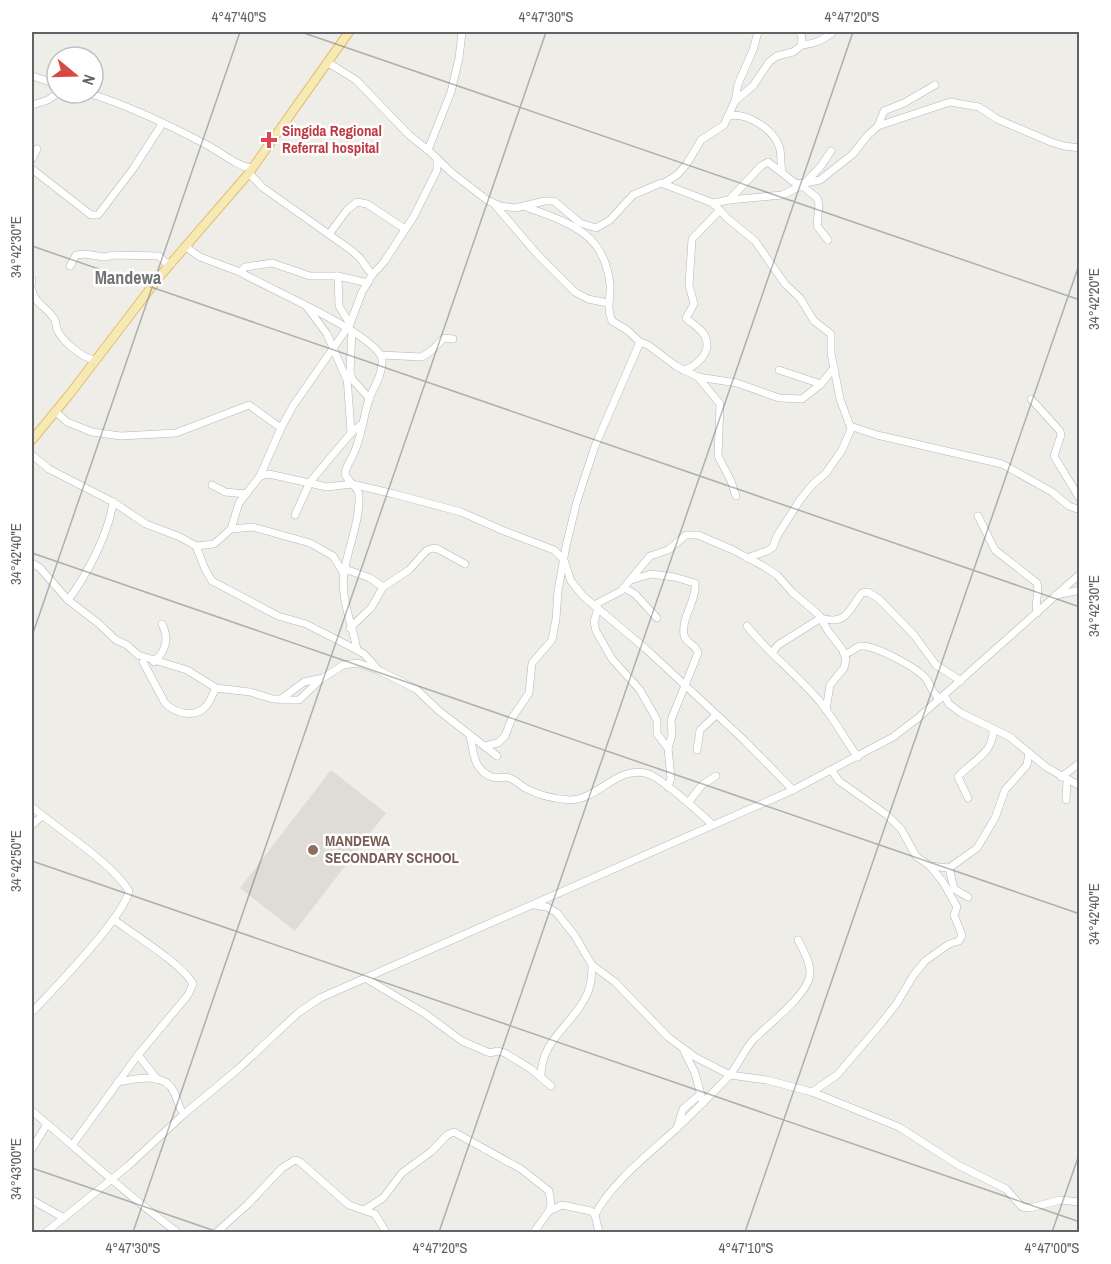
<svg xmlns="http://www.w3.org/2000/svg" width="1111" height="1264" font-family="'Archivo Narrow',sans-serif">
<rect width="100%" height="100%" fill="#efede7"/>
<!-- education -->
<path fill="#dfdcd6" d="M 331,770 L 386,813 L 295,931 L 240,888 Z"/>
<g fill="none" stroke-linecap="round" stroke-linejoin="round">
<defs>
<g id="minor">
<path d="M 802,45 C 815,44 823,40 833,32"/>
<path d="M 327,62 L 356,80 L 409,135 L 428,150 L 452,173 L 487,200 L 500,206 L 515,208 L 545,201 L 554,201 L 580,223 L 596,228 L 610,220 L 633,195 L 661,183 L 713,203 L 727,218 L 755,241 L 785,284 L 800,298 L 814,321 L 831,334 L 831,353 L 840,399 L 850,426 L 877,435 L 1002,464 L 1052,492 L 1069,506 L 1080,510"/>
<path d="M 32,76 L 57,84"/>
<path d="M 88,93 C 127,105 167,124 203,143 C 219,150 235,166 252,168"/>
<path d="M 735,101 L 738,84 L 753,50 L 758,32"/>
<path d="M 32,105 L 48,100 L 58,93"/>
<path d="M 728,116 C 747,112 773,129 779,146 C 782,154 780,163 782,171"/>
<path d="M 878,126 L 884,111 L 904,103 L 935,85"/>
<path d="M 428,150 L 451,92 L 459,58 L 462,32"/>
<path d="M 32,159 L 37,149"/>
<path d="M 32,169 L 91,215 L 98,215 L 133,169 L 162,124"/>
<path d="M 249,173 L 262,187 L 351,250 L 360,258 L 372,275"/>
<path d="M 664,183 L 677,175 L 686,165 L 701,140 L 724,125 L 735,101 L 753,86 L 769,62 L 777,56 L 793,52 L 801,46 L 802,38 L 800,32"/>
<path d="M 805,183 L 821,166 L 831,151"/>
<path d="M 800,184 L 817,198 L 819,204 L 817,226 L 828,240"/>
<path d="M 729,200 L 782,195 L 801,186"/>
<path d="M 713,203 L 729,200 L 761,166 L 768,162 L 795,183 L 800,184 L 820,180 L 853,154 L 867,136 L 878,126 L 950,102 L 979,107 L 997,119 L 1051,142 L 1064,146 L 1080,148"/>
<path d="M 495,205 L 537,254 L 575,292 L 588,299 L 608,303"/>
<path d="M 526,207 C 569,223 604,232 610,284 C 611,298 606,308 612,321 L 627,330 L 640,342 L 648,345 L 676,366 L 698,377 L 737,383 L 779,398 L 802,399 L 821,384 L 834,368"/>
<path d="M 330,233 L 347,210 L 357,202 L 367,204 L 405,229"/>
<path d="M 186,247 L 200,257 L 240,272 L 245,267 L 272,263 L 310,276 L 338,276 L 368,283"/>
<path d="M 70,266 L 76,255 L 85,254 L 104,257 L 115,255 L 159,256 L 166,263 L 172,263"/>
<path d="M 240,272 C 263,286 381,336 382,360 C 383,373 374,387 369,399 C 364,415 362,432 356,448 C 353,457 347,464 345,473 C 347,483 358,485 359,495 C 360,522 348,547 344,573 C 340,600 353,625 357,650 L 364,654 L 376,667"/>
<path d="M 338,276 L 339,306 L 350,324"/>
<path d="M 32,280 L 32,281"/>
<path d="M 32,290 C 33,302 49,309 55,320 C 57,325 55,324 57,329 C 62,342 82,357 94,360"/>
<path d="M 307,307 L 327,334 L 346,378"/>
<path d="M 352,331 L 350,371 L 352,379 L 370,399"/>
<path d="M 381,355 L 422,357 L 431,351 L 444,338 L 453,339"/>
<path d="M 683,370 C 695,368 711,353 706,339 C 704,330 692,324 686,318 L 694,304 L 689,285 L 692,239 L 720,210"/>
<path d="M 779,370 L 821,384"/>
<path d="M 347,376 L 351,433"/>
<path d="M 698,377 L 720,404 L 718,456 L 731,481 L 736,496"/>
<path d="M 1031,399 L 1060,431 L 1061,435 L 1054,456 L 1080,499"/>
<path d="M 55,411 L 67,422 L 92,432 L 121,436 L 176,433 L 249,405 L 281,428"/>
<path d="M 32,455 L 49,469 L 113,502 L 146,524 L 180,537 L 196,546 L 214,544 L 231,529 L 239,503 L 260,476 L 281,428 L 293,406 L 350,324 L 362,292 L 372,275 L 384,262 L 414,216 L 437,170 L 437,159"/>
<path d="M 260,476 L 269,474 L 327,487 L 352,484 L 394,494 L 461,512 L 504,531 L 554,550 L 564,560 L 571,581 L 583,596 L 646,649 L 745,741 L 793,790"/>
<path d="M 212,485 L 225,492 L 246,494"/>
<path d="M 295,515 L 310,482 L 351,433 L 362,424"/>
<path d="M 978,516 L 995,550 L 1037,583 C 1040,593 1034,603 1037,613"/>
<path d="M 231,529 L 253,527 L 310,543 L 333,556 L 344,574"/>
<path d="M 196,546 L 205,569 L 212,581 L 278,616 L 306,624 L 357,650"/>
<path d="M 747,558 L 767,551 L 773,547 L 777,536 L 800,500 L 813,484 L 826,473 L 842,450 L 852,427"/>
<path d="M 32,563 L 40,568 L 68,600 L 98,623 L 116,640 L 127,645 L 138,655 L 187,670 L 216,688 L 250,692 L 273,699 L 281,699 L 304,682 L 323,678 L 343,665 L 358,663 L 378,670 L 416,689 L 438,710 L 497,756"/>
<path d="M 345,569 L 370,578 L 383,587"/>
<path d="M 631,580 L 651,574 L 674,577 L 695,583 C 697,601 681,617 684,635 C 686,644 696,644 698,653 L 671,720 L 672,735 L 668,748 L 671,778 L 668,787"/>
<path d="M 624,588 L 635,594 L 657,618"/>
<path d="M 1056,595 L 1080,590"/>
<path d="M 68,600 C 87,575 109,533 113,502"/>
<path d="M 594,605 L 621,591 L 650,556 L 668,550 L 686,535 L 698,535 L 733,550 L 763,566 L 777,575 L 792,592 L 819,615 L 828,631 L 842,649 L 846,659 L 844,668 L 830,685 L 826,710"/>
<path d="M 598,608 L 594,622 L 596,631 L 612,659 L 640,690 L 657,720 L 657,734 L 668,748"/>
<path d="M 747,626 C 769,654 798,675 821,703 C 835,720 845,740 858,757"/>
<path d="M 350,628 L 371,608 L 383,587 L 409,570 L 427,550 L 434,548 L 438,549 L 465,564"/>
<path d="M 772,653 L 778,645 L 821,618 C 847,626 849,609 862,593 L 868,592 L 879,599 L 914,635 L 936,665 L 961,681"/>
<path d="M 845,654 C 851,653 855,647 861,646 C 875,645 920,669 927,680 C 932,688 932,693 940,699"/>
<path d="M 143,662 L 165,703 C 176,714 196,719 207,705 C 211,700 213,693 216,688"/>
<path d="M 154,662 C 167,650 169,638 162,624"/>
<path d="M 944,695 L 949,704 L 961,713 L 1010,737 L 1046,767 L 1080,786"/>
<path d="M 281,700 L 299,700 L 321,679"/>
<path d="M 470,736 C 474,753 473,770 492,777 C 498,779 504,776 510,778 C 515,780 520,785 525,788 C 538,795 555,799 569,800 C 598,800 615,767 645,773 C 659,775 701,814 713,825"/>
<path d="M 484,746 L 498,743 L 505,736 L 512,718 L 529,693 L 532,663 L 552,640 L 556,619 L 558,591 L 566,546 L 577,501 L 595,446 L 640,342"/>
<path d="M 697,750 L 700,730 L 716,715"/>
<path d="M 1061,777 L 1080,763"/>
<path d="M 968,798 L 958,777 C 972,760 994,754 993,729"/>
<path d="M 1066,800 L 1067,780"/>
<path d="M 688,803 L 702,785 L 716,776"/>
<path d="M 32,807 C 59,830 111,862 129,891 C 124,917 53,990 32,1012"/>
<path d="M 32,825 L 42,816"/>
<path d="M 930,866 L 949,868 L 977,848 L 995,818 L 1005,790 L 1027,765 L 1029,753"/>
<path d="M 949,868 L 954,889 L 968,897"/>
<path d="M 534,905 L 547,907 L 557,913 L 575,936 L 592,965 L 615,982 L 668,1037 L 695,1057 L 730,1075 L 767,1080 L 812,1092 L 899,1127 L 958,1165 L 1006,1189 L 1022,1207 L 1030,1208 L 1060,1200 L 1080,1202"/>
<path d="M 365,978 L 424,1013 L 462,1041 L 490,1053 L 498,1051 L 505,1053 L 531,1069 L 551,1086"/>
<path d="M 684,1051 L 695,1073 L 703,1103"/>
<path d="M 138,1055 L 157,1079"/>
<path d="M 541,1076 C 541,1038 575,1024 588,992 C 591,984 592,974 592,965"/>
<path d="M 118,1082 C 135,1079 165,1071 174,1092 C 178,1100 178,1107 184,1114"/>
<path d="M 812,1092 L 837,1075 L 879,1026 L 897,1003 L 913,976 L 925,961 L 949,944 L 959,941 L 962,935 L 954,915 L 957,907 L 943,882 L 930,866 L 916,856 L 901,829 L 887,815 L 839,781 L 832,771"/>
<path d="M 32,1111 C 80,1151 126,1195 177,1232"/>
<path d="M 677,1128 L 683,1109 L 701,1094"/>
<path d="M 73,1144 L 138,1055 L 188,995 L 193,984 C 182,964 133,934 113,919"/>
<path d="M 32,1149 L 47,1124"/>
<path d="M 32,1200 L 64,1218"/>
<path d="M 364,1210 L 383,1198 L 402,1173 L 432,1151 L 447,1135 L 454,1132 L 521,1169 L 549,1191 L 551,1203 L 549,1211 L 534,1232"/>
<path d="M 549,1211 L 562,1205 L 591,1211 L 595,1215"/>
<path d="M 46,1232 L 128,1166 L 184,1114 L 237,1070 L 298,1013 L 320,998 L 793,790 L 893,737 L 918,718 L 1080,574"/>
<path d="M 217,1232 L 248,1204 L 282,1168 L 295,1160 L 300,1162 L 349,1205 L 375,1214 L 386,1232"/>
<path d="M 599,1232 L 595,1215 C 609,1185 651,1152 676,1129 C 694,1112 711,1095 728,1077 C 738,1066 743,1051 754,1039 C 768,1025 803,998 809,979 C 813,966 804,952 798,940"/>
</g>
<path id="major" d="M 32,440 L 69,395 L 160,276 L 249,173 L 349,32"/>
</defs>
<!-- minor casing -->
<use href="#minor" stroke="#b4b7ba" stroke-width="8"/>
<!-- major casing -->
<use href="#major" stroke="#e4bd6c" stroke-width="10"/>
<!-- minor -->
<use href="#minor" stroke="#fff" stroke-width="7"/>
<!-- major -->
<use href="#major" stroke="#f7e9b4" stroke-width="8"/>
</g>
<!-- ticks -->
<path fill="none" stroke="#5f6266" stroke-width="1.5" stroke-opacity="0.45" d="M 301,32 L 1080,300M 32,246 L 1080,607M 32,553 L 1080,914M 32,636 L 240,32M 32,861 L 1080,1222M 32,1168 L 218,1232M 133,1232 L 546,32M 439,1232 L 853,32M 745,1232 L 1080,262M 1052,1232 L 1080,1152"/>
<!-- markers -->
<path fill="#e0444e" stroke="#fff" stroke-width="2" d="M266 131h6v6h6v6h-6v6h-6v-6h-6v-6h6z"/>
<circle fill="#8d6e63" stroke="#fff" stroke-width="2" cx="313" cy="850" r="6"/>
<g text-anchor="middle" stroke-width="5" stroke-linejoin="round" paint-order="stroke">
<!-- health labels -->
<g font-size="15" font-weight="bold" fill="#be3a42" stroke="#fff" text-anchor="start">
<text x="282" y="136">Singida Regional<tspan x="282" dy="17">Referral hospital</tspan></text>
</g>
<!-- education labels -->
<g font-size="15" font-weight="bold" fill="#785e54" stroke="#fff" text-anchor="start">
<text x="325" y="846">MANDEWA<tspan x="325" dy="17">SECONDARY SCHOOL</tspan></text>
</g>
<!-- quarter labels -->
<g font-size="18" font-weight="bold" fill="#707478" stroke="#fff">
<text x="128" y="284">Mandewa</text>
</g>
</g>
<!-- border -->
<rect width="1111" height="1264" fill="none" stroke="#ffffff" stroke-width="66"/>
<!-- north arrow -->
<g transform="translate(75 75) rotate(109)"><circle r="28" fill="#ffffff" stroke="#bfc0c2" stroke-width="1.5"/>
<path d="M0-4.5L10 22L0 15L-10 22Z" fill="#d94944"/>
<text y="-9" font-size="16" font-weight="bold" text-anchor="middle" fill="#5f6266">N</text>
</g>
<rect x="33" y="33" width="1045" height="1198" fill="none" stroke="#5f6266" stroke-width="2"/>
<g font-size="15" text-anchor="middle" fill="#5f6266">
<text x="239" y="22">4°47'40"S</text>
<text x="546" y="22">4°47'30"S</text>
<text x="852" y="22">4°47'20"S</text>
<text transform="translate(16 247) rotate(-90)" y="5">34°42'30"E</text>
<text transform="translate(1094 299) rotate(-90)" y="5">34°42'20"E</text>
<text transform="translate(16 554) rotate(-90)" y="5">34°42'40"E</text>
<text transform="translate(1094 606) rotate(-90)" y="5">34°42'30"E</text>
<text transform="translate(16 861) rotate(-90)" y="5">34°42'50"E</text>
<text transform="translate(1094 914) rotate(-90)" y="5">34°42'40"E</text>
<text transform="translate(16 1169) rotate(-90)" y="5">34°43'00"E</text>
<text x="133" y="1253">4°47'30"S</text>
<text x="440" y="1253">4°47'20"S</text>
<text x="746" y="1253">4°47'10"S</text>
<text x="1052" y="1253">4°47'00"S</text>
</g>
</svg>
